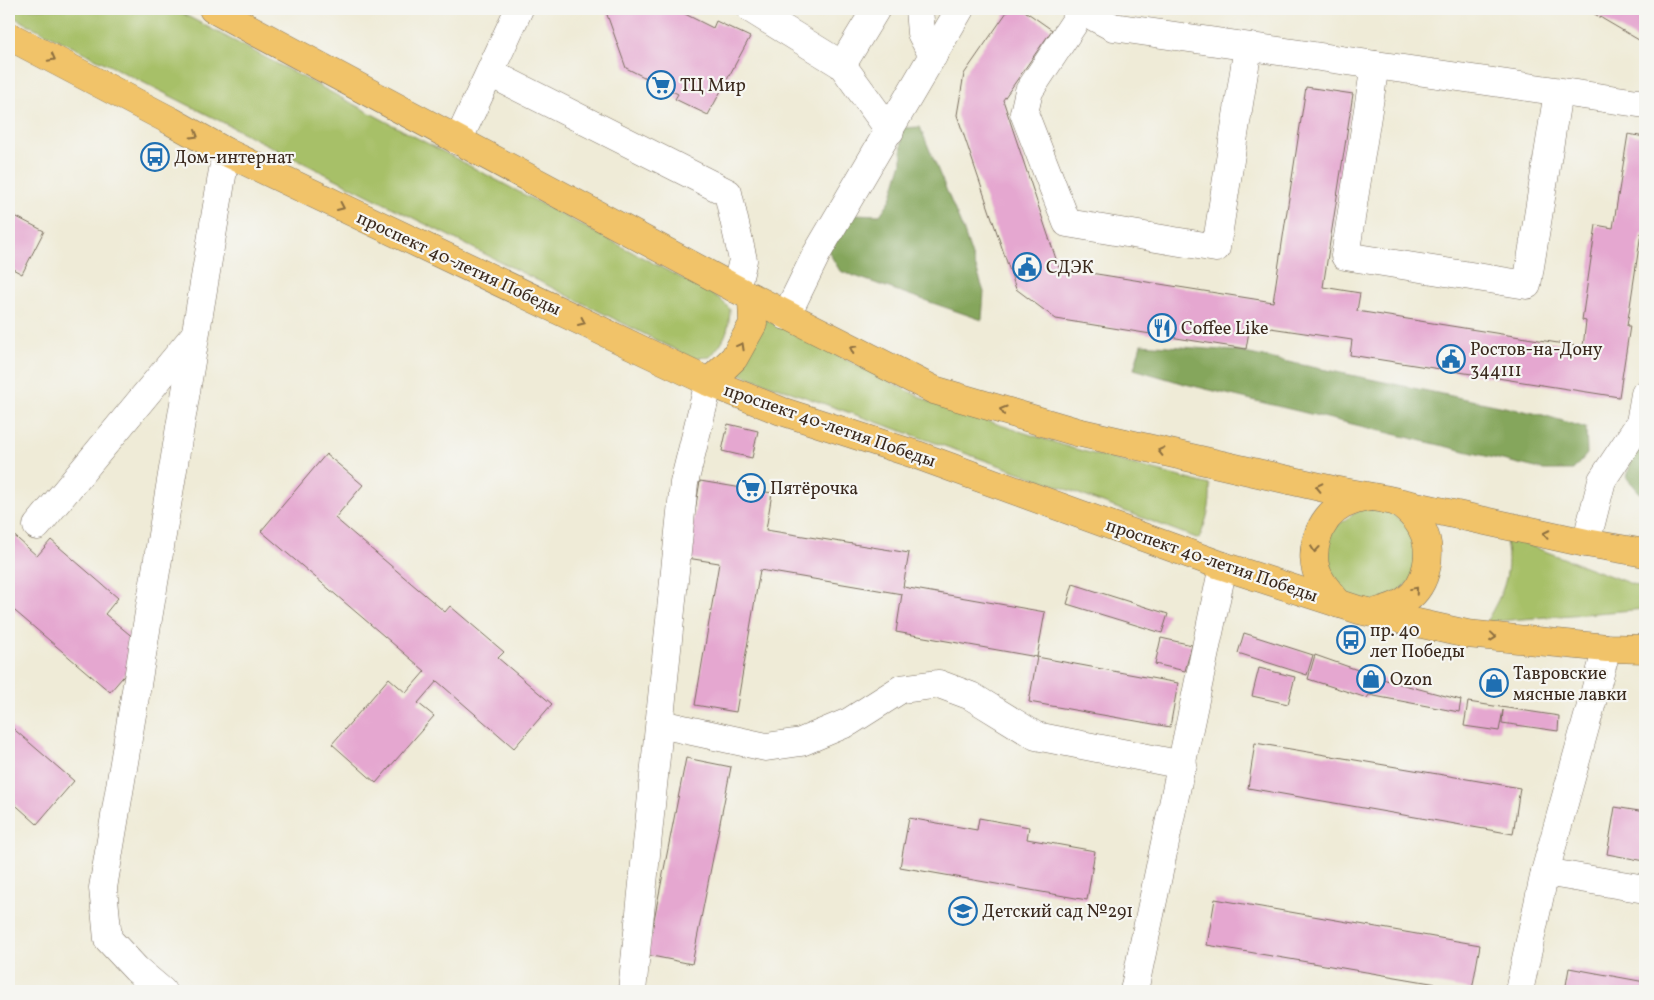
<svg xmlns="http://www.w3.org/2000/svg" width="1654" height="1000" font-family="Vollkorn,serif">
<rect width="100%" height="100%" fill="#f6f6f2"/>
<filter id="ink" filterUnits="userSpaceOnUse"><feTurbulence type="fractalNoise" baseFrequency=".02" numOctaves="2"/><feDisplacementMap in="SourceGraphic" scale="10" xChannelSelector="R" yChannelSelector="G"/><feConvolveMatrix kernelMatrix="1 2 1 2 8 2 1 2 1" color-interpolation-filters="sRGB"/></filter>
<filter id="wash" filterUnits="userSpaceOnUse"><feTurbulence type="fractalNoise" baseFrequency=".0096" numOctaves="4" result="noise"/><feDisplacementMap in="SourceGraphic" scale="20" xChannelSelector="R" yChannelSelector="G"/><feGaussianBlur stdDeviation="1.12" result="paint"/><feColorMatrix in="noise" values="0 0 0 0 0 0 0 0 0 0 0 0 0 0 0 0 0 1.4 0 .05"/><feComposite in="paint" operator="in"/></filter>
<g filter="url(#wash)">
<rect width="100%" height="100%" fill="#efebd7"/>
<!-- green -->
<g fill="#a7c067" stroke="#717542">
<path d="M 9,9 L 174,9 L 719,298 L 730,309 C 729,332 725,340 710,357 L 692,358 L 9,15 Z"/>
<path d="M 764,318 L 932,403 L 1072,448 L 1210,485 C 1211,507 1207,519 1199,539 L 1055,485 L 734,372 Z"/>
<path d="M 1362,508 L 1390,512 L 1407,525 L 1417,544 L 1413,579 L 1383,603 L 1348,598 L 1324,569 L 1329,531 Z"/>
<path d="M 1505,536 L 1645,589 L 1645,609 L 1486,622 C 1504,591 1513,572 1505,536 Z"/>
</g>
<!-- forest -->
<g fill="#85a65c" stroke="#60683d">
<path d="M 920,127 L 964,232 L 984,292 L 982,320 L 840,271 L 827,249 L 853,214 L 880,215 L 891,199 L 902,162 L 901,128 Z"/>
<path d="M 1141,344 L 1235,351 L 1543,415 L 1586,428 L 1587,454 L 1573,470 L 1544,470 L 1185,384 L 1134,369 Z"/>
<path d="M 1645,442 L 1645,494 L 1640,493 L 1627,478 L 1632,456 Z"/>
</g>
<g id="blocks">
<!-- building -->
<g fill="#e5a7d0">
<path d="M 605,9 L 675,9 L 713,28 L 716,21 L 750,37 L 708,115 L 675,99 L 678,94 L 626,68 Z"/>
<path d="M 1009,9 L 1022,9 L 1052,30 L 1003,100 L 1059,268 L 1273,302 L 1306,87 L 1353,94 L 1323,287 L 1360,293 L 1357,311 L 1583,347 L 1586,321 L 1582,320 L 1596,225 L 1613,228 L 1628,134 L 1645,137 L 1645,234 L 1641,233 L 1627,326 L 1630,326 L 1619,397 L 1350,355 L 1352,340 L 1250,325 L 1246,349 L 1056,319 L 1016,289 L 957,115 L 964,74 Z"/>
<path d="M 1586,9 L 1645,9 L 1645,42 L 1644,43 Z"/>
<path d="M 9,213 L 44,231 L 22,274 L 9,267 Z"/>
<path d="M 728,424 L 758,431 L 752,458 L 722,451 Z"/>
<path d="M 326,454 L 363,485 L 335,518 L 445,612 L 450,606 L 504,652 L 498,658 L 552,704 L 514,748 L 437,681 L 418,703 L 434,716 L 376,783 L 332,744 L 389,678 L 406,693 L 425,671 L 261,531 Z"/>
<path d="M 700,481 L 772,493 L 766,530 L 909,553 L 903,587 L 1045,612 L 1037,657 L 896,632 L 902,594 L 760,570 L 736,712 L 695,705 L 719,563 L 687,558 Z"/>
<path d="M 9,531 L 37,556 L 51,540 L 118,598 L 105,614 L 147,649 L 110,692 L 9,606 Z"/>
<path d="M 1073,584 L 1168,614 L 1162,633 L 1067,604 Z"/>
<path d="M 1244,633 L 1313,655 L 1307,675 L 1238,653 Z"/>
<path d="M 1161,638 L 1192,645 L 1185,671 L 1155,664 Z"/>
<path d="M 1315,655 L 1389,681 L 1461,700 L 1459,712 L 1369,695 L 1367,698 L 1308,679 Z"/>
<path d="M 1037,657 L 1178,683 L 1170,727 L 1029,702 Z"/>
<path d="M 1259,668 L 1295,677 L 1288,704 L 1252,696 Z"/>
<path d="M 1468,702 L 1559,716 L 1558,731 L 1502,723 L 1503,710 L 1499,731 L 1464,726 Z"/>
<path d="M 9,725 L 74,781 L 37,824 L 9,799 Z"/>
<path d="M 1255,743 L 1520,788 L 1513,834 L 1248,788 Z"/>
<path d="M 686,758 L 731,767 L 692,964 L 647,955 Z"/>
<path d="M 1615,807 L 1645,812 L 1645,861 L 1607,854 Z"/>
<path d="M 909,818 L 977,830 L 979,818 L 1029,827 L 1027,839 L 1095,851 L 1087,900 L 900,867 Z"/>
<path d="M 1215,899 L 1480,945 L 1472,990 L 1207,945 Z"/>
<path d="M 1569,968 L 1645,982 L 1645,991 L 1565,991 Z"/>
</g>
</g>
</g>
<g filter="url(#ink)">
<use href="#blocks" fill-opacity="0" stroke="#7a6e5f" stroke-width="1"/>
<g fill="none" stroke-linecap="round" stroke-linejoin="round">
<defs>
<g id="minor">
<path d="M 751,9 L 842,65 L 890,131"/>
<path d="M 919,9 L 921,33 L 933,56"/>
<path d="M 1079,9 L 1113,27 L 1645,104"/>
<path d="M 1082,11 L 1029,91 L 1024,113 L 1067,223 L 1216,248 L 1248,47"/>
<path d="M 842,65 L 876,9"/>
<path d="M 1375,65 L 1345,256 L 1527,285 L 1558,92"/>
<path d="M 490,73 L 728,193 L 743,260 L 736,289"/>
<path d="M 458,141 L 519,9"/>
<path d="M 786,316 L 817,253 L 960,9"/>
<path d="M 37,526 L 194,336"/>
<path d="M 1586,543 L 1602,480 L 1640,423 L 1645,394"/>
<path d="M 660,724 L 766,747 L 801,742 L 849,722 L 901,689 L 939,684 L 971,696 L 1036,736 L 1183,765"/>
<path d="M 1545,872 L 1645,889"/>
<path d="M 162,991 L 136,969 L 108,939 L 103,888 L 226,152"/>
<path d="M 632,991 L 684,483 L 709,382"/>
<path d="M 1134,991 L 1223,566"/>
<path d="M 1519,991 L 1545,872 L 1607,648"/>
</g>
<g id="major">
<path d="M 213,9 L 736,289 L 934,390 L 1077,432 L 1333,490 L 1384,499 L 1586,543 L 1645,553"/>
<path d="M 9,36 L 171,121 L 226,152 L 709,382 L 781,411 L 917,455 L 1223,566 L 1359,610 L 1467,634 L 1607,648 L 1645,649"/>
<path d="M 709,382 L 734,358 L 753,324 L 752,298"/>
<path d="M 1339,604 C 1333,596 1325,588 1320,579 C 1306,555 1319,517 1343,505 C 1351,501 1361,498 1370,497"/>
<path d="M 1373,613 C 1384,610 1397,607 1406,600 C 1428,584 1434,550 1421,527 C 1416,517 1405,508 1397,502"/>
</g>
</defs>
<!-- minor casing -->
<use href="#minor" stroke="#7a6e5f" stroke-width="29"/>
<!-- major casing -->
<use href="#major" stroke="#7a6e5f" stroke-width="29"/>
<!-- minor -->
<use href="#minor" stroke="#fff" stroke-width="28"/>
<!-- major -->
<use href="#major" stroke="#f1c369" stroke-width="28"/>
</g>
<!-- one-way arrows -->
<defs><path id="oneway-chevron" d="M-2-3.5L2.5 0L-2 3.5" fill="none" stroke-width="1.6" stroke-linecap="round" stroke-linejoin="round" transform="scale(1.25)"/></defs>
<g stroke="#8d6f40">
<use href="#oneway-chevron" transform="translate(52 58) rotate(28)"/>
<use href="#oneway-chevron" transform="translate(195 135) rotate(30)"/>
<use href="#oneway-chevron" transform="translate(341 207) rotate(25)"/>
<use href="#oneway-chevron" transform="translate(582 322) rotate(25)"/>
<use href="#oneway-chevron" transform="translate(741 346) rotate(-61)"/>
<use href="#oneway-chevron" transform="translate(853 349) rotate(-154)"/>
<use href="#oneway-chevron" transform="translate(1003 410) rotate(-163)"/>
<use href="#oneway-chevron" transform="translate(1161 451) rotate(-167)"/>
<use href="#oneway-chevron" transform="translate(1319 487) rotate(-167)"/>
<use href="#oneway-chevron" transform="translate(1546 534) rotate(-168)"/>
<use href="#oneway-chevron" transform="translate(1315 549) rotate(96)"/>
<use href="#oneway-chevron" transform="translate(1415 590) rotate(-50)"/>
<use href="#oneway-chevron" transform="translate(1493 637) rotate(6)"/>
</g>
</g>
<!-- icons -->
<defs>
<symbol id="supermarket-ring" viewBox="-11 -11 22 22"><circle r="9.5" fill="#f6f6f2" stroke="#1f6fb2" stroke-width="1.5"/><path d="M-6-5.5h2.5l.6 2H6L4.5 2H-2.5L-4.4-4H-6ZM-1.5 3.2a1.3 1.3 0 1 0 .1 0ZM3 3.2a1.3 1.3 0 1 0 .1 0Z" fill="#1f6fb2"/></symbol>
<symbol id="bus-ring" viewBox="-11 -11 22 22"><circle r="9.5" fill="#f6f6f2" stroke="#1f6fb2" stroke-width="1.5"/><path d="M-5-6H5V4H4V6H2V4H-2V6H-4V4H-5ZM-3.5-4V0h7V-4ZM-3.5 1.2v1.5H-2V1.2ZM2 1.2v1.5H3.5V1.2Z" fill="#1f6fb2"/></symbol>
<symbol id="civic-ring" viewBox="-11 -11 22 22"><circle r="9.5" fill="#f6f6f2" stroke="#1f6fb2" stroke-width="1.5"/><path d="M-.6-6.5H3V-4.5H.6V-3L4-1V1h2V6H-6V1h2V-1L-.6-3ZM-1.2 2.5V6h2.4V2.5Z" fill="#1f6fb2"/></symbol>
<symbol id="restaurant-ring" viewBox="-11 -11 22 22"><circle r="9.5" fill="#f6f6f2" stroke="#1f6fb2" stroke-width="1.5"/><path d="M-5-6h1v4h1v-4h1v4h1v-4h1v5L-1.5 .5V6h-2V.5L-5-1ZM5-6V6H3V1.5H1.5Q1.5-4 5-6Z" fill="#1f6fb2"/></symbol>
<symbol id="shop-ring" viewBox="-11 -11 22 22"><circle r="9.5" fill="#f6f6f2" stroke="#1f6fb2" stroke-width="1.5"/><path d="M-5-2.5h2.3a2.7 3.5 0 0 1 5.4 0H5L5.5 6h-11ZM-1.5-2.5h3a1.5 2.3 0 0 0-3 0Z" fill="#1f6fb2"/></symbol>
<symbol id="school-ring" viewBox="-11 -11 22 22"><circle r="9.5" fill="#f6f6f2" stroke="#1f6fb2" stroke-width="1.5"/><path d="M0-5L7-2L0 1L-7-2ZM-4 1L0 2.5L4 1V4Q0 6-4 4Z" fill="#1f6fb2"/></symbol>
</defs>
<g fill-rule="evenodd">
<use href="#supermarket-ring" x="645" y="69" width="32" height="32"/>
<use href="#bus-ring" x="139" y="141" width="32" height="32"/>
<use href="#civic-ring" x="1011" y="251" width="32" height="32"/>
<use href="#restaurant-ring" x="1146" y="312" width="32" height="32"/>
<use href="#civic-ring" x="1435" y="343" width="32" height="32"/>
<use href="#supermarket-ring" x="735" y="472" width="32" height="32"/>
<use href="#bus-ring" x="1335" y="624" width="32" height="32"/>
<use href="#shop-ring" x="1355" y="663" width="32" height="32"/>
<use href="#shop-ring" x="1478" y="667" width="32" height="32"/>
<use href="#school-ring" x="947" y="895" width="32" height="32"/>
</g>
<g text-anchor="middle" stroke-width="4.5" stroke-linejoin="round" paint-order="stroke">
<!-- poi labels -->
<g font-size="18" fill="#3b2a1e" stroke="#f6f6f2" text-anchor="start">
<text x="680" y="91">ТЦ Мир</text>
<text x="174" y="163">Дом-интернат</text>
<text x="1046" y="273">СДЭК</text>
<text x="1181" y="334">Coffee Like</text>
<text x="1470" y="355">Ростов-на-Дону<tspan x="1470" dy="21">344111</tspan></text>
<text x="770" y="494">Пятёрочка</text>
<text x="1370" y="636">пр. 40<tspan x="1370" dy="21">лет Победы</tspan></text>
<text x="1513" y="679">Тавровские<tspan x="1513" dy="21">мясные лавки</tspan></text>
<text x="1390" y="685">Ozon</text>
<text x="982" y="917">Детский сад №291</text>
</g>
<!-- street labels -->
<g font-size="18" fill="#3b2a1e" stroke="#f6f6f2">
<text transform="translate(459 263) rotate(25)" y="6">проспект 40-летия Победы</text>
<text transform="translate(830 425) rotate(19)" y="6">проспект 40-летия Победы</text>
<text transform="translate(1212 560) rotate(19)" y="6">проспект 40-летия Победы</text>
</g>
</g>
<!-- margin -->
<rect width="1654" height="1000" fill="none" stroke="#f6f6f2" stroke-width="30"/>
</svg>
